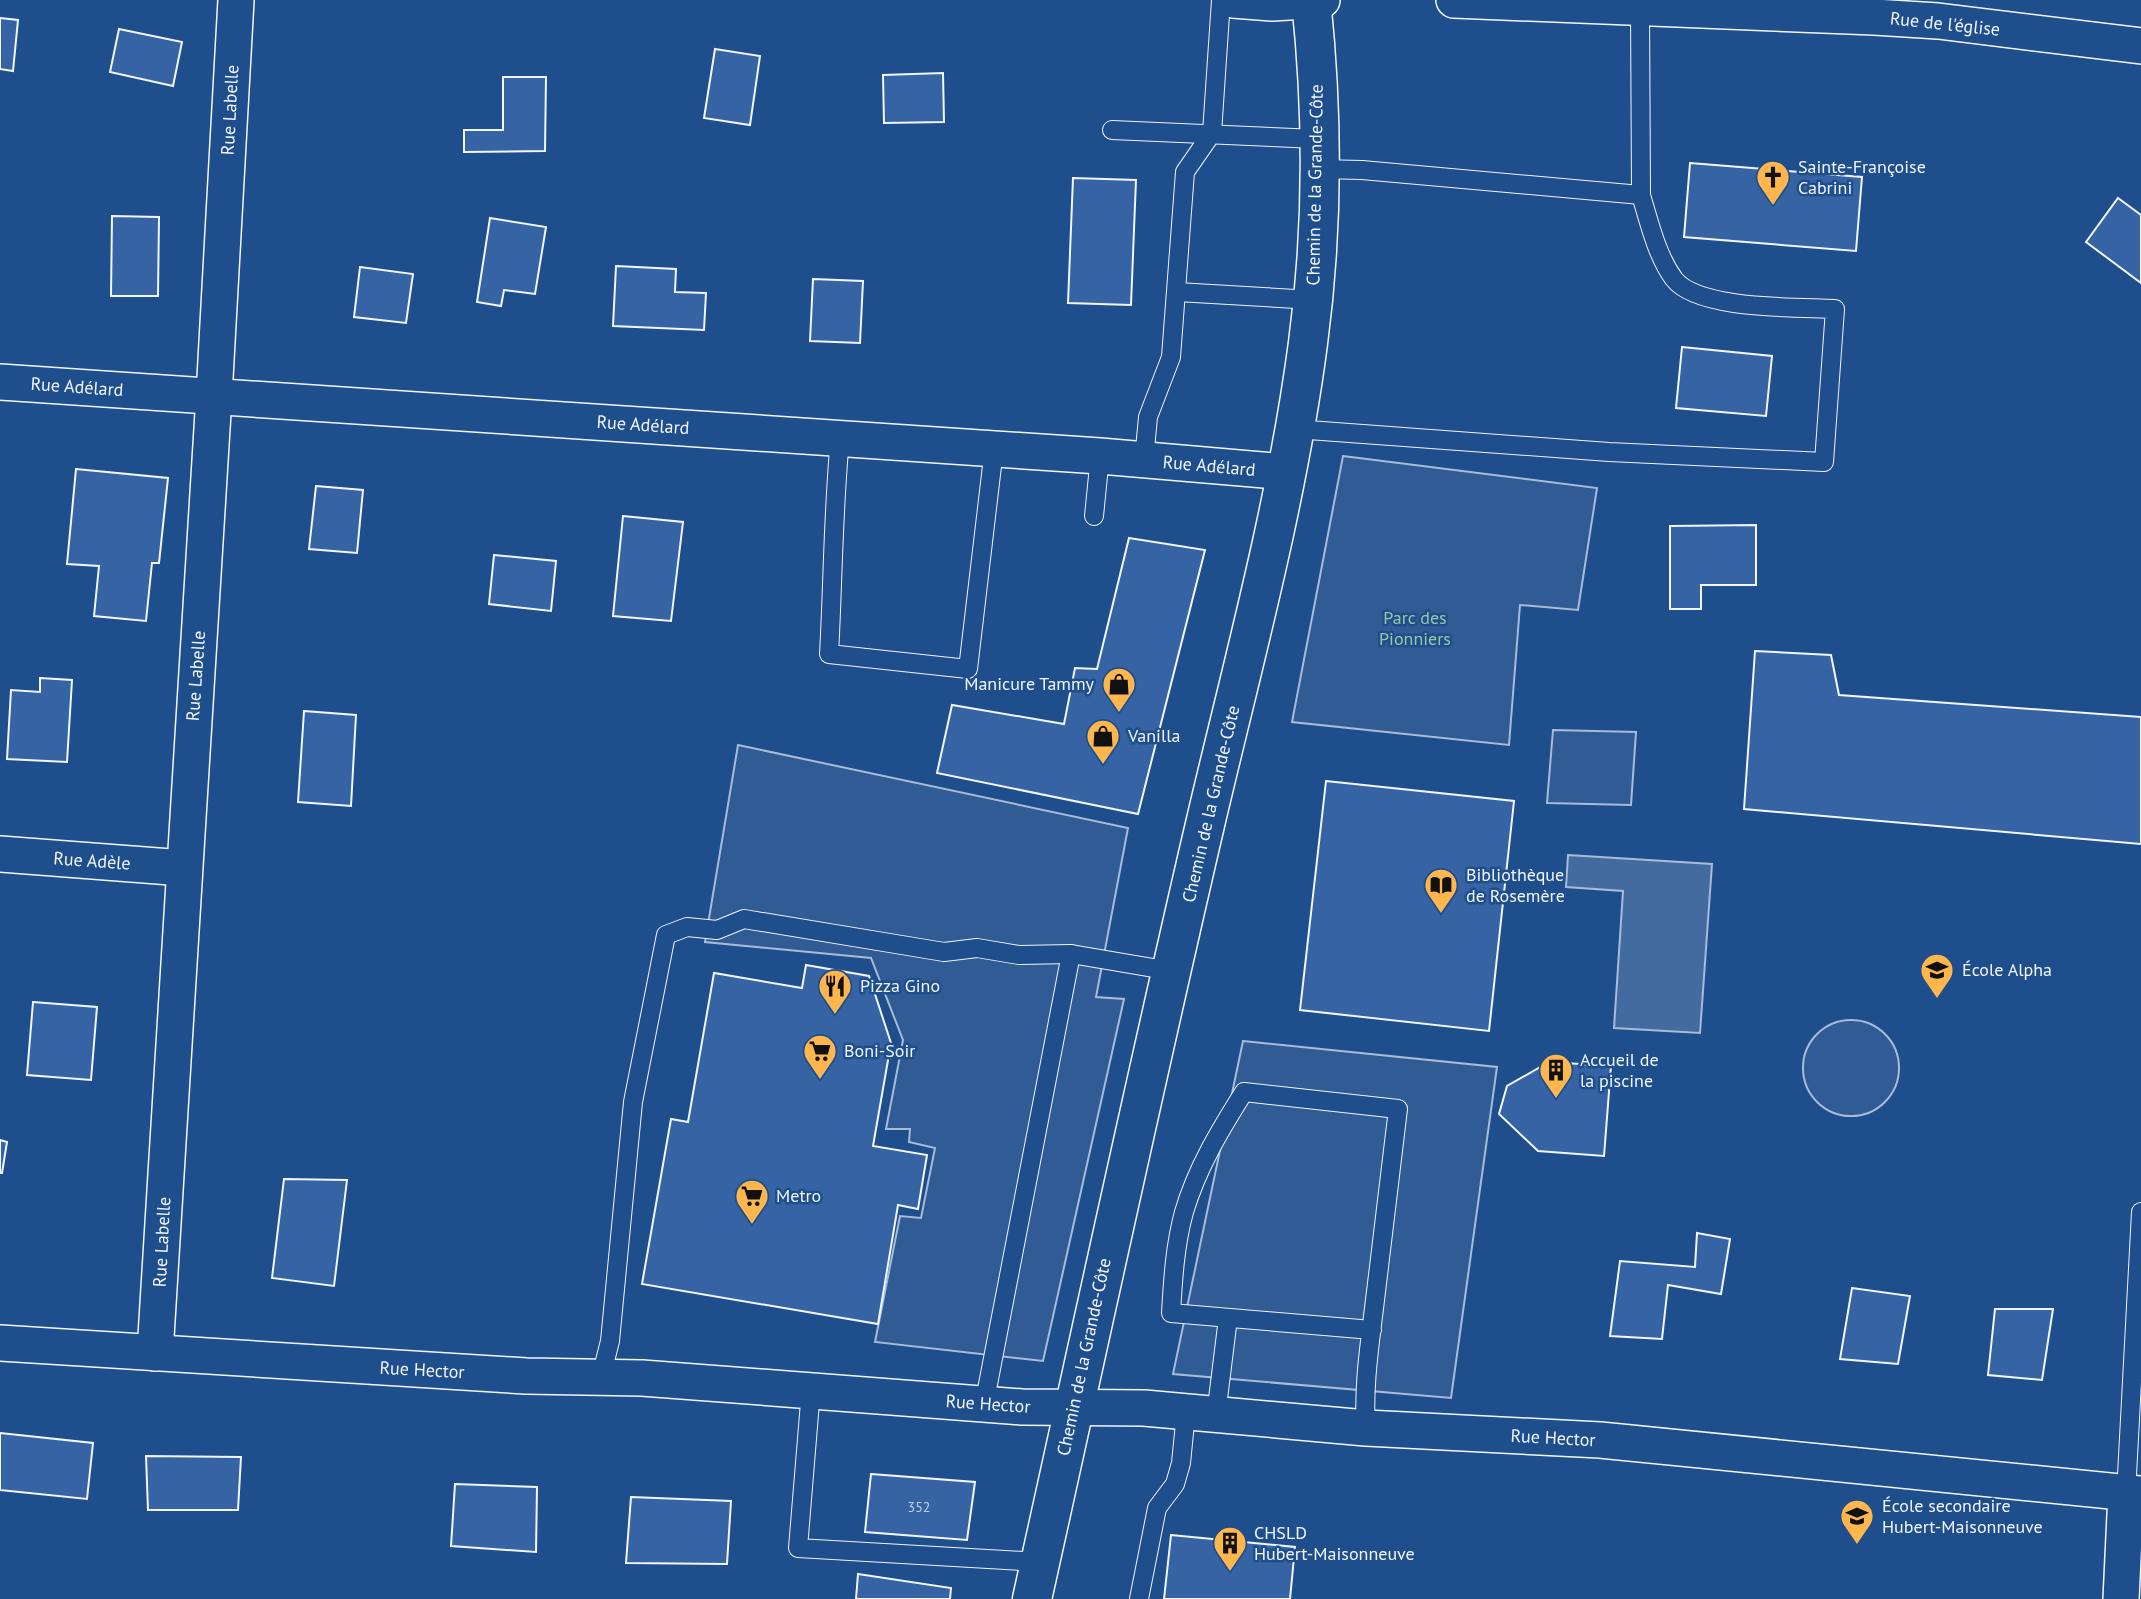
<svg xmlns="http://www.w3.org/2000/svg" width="2141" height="1599" font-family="'PT Sans',sans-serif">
<rect width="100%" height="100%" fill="#1f4e8c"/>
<!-- built -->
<g fill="#305b95" stroke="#a8bbd7" stroke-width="2">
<path d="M 1343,456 L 1597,488 L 1578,610 L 1520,605 L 1509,745 L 1292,722 Z"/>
<path d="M 1553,730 L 1636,732 L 1631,805 L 1547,803 Z"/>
<path d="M 738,745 L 1128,828 L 1096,997 L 1124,999 L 1043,1361 L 875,1342 L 900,1216 L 921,1218 L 935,1148 L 909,1142 L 910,1129 L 886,1129 L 903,1040 L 871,958 L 705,942 Z"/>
<circle cx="1851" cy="1068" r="48"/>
<path d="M 1243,1041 L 1497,1067 L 1451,1398 L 1173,1374 Z"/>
</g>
<!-- water -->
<path fill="#446ba0" stroke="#a8bbd7" stroke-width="2" d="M 1568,855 L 1712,864 L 1700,1033 L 1614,1028 L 1623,891 L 1566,887 Z"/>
<!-- building -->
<g fill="#3563a3" stroke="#f2f6ff" stroke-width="2">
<path d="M 0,18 L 18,20 L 13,71 L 0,69 Z"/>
<path d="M 119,29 L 182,42 L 173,86 L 110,72 Z"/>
<path d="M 715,49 L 760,56 L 750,125 L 704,118 Z"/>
<path d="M 943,73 L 944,122 L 884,123 L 883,75 Z"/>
<path d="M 503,77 L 546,77 L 545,151 L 464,152 L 464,130 L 503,130 Z"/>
<path d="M 1690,163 L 1862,177 L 1856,251 L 1684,237 Z"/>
<path d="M 1073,178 L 1136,180 L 1131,305 L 1068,303 Z"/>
<path d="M 2118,198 L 2141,215 L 2141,283 L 2086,242 Z"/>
<path d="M 112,216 L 159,217 L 158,296 L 111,296 Z"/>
<path d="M 490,218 L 546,227 L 535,294 L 504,290 L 501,306 L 477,302 Z"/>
<path d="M 616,266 L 676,269 L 675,292 L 706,293 L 704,330 L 613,326 Z"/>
<path d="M 360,267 L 413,274 L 406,323 L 354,317 Z"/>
<path d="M 813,279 L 863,281 L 860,343 L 810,341 Z"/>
<path d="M 1682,347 L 1772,356 L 1766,416 L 1676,408 Z"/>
<path d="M 76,469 L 168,478 L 159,563 L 152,563 L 146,621 L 94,616 L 99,566 L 67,564 Z"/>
<path d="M 316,486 L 363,490 L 357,553 L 309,549 Z"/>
<path d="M 623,516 L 683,522 L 671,621 L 613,616 Z"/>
<path d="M 1756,525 L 1756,585 L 1701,585 L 1701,609 L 1670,609 L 1670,526 Z"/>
<path d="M 1129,538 L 1205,550 L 1138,814 L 937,773 L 952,705 L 1064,724 L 1075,668 L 1097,669 Z"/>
<path d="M 494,555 L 556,561 L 551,611 L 489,604 Z"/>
<path d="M 1755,651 L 1831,655 L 1839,695 L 2141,717 L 2141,844 L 1744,809 Z"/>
<path d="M 40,678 L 72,680 L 67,762 L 7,759 L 11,690 L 40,692 Z"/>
<path d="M 304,711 L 356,715 L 351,806 L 298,802 Z"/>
<path d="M 1326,781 L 1514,801 L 1489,1031 L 1300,1010 Z"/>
<path d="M 806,965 L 869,976 L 891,1043 L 873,1146 L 927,1155 L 918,1209 L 898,1205 L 878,1324 L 642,1284 L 671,1119 L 688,1122 L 714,973 L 802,988 Z"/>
<path d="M 33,1002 L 97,1007 L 91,1080 L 27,1075 Z"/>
<path d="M 1549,1062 L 1611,1066 L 1604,1156 L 1538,1151 L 1499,1114 L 1507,1086 Z"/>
<path d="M 0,1140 L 7,1142 L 2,1173 L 0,1173 Z"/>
<path d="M 284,1179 L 347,1180 L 334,1286 L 272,1278 Z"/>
<path d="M 1697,1233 L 1730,1239 L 1721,1294 L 1668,1285 L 1662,1339 L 1610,1336 L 1620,1261 L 1695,1267 Z"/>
<path d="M 1852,1288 L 1910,1296 L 1898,1364 L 1840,1359 Z"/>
<path d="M 1995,1309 L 2053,1309 L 2042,1380 L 1988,1375 Z"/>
<path d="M 0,1433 L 93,1443 L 87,1499 L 0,1490 Z"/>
<path d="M 146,1456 L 241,1457 L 238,1510 L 148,1510 Z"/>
<path d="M 871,1474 L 975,1482 L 967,1540 L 865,1532 Z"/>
<path d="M 455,1484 L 537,1487 L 536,1552 L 451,1546 Z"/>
<path d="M 631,1497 L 731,1501 L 727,1564 L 626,1563 Z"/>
<path d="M 1171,1535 L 1295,1547 L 1290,1599 L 1164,1599 Z"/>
<path d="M 858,1574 L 951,1588 L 950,1599 L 856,1599 Z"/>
</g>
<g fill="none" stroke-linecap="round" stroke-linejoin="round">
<defs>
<g id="lane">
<path d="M 1112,130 L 1318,139"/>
<path d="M 1318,169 L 1362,170 L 1641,195 L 1640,6"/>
<path d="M 1177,292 L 1313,300"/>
<path d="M 1295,429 L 1609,452 L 1824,462 L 1835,309 C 1796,307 1698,310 1674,279 C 1657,256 1649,222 1641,195"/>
<path d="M 840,439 C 833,510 833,583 829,654 L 968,669 L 994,449"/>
<path d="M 1144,460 L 1148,417 L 1171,357 L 1185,172 L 1212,133 L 1221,0"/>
<path d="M 1094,516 L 1100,456"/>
<path d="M 601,1377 L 610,1341 L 633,1102 L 666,935 L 687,927 L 717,930 L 744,919 L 944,952 L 977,948 L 1019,955 L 1071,954"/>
<path d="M 811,1390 L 798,1548 L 1040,1562"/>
<path d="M 984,1405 L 1071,954 L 1171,971"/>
<path d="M 1216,1415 L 1228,1318"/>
<path d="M 1366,1428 C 1363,1385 1370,1343 1375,1300 C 1383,1236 1390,1172 1398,1109 L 1244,1092 C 1220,1130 1197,1168 1184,1212 C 1175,1245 1173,1279 1171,1313 L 1372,1330"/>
<path d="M 2126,1494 L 2141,1212"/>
<path d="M 1139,1599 L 1157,1508 L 1175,1484 L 1181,1463 L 1186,1413"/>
</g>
<g id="street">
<path d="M 1233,0 L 1272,3 L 1322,0"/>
<path d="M 1454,0 L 1874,17 L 1938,21 L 2141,46"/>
<path d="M 0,382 L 1100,456 L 1286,472"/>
<path d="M 0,854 L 184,868"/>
<path d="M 0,1343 L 526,1376 L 642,1378 L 1022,1407 L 1144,1408 L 1366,1428 L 1600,1440 L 2141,1494"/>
<path d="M 155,1353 L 214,396 L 236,0"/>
<path d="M 2121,1599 L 2126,1494"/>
</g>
<path id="secondary" d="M 1032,1599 C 1090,1338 1146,1076 1207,816 C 1244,659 1287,503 1308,343 C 1323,231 1323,113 1311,0"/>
</defs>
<!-- lane casing -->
<use href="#lane" stroke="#f2f6ff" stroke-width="20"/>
<!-- street casing -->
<use href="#street" stroke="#f2f6ff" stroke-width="38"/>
<!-- secondary casing -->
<use href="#secondary" stroke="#f2f6ff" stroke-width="41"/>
<!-- lane -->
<use href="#lane" stroke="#1f4e8c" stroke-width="18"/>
<!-- street -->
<use href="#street" stroke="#1f4e8c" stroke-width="35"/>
<!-- secondary -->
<use href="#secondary" stroke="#1f4e8c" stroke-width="38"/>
</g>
<!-- icons -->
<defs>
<symbol id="church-pin" viewBox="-11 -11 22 30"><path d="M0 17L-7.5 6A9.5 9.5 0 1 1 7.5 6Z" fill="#ffb74d" stroke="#1f4e8c"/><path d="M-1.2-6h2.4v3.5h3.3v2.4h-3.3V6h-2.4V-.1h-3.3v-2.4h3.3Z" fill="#111"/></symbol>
<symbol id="shop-pin" viewBox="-11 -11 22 30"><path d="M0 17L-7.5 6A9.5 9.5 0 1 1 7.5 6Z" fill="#ffb74d" stroke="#1f4e8c"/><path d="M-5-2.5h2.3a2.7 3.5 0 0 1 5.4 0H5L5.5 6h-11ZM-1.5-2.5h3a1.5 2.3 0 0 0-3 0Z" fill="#111"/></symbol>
<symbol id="library-pin" viewBox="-11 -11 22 30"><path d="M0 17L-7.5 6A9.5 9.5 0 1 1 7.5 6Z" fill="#ffb74d" stroke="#1f4e8c"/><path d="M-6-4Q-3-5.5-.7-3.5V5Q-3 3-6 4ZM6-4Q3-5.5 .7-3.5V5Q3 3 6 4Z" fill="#111"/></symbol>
<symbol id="school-pin" viewBox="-11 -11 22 30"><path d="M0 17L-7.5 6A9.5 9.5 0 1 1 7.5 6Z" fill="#ffb74d" stroke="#1f4e8c"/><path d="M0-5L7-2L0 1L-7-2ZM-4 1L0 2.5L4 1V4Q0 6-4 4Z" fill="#111"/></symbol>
<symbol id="restaurant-pin" viewBox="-11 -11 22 30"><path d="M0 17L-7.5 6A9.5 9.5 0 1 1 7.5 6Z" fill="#ffb74d" stroke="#1f4e8c"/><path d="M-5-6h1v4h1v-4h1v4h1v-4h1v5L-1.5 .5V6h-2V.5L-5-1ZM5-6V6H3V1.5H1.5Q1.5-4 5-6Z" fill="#111"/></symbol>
<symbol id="supermarket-pin" viewBox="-11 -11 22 30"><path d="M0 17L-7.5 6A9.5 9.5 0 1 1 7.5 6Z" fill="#ffb74d" stroke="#1f4e8c"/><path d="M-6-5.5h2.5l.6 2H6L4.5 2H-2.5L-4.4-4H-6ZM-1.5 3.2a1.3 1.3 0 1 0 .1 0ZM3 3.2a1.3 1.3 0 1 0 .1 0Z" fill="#111"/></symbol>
<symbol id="building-pin" viewBox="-11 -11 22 30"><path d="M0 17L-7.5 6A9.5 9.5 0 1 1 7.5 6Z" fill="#ffb74d" stroke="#1f4e8c"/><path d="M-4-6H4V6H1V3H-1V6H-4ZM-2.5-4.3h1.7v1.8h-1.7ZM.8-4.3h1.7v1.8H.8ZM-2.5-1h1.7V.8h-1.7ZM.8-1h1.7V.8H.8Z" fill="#111"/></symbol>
</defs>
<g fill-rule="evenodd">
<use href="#church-pin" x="1754" y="158" width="38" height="52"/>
<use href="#shop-pin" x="1100" y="665" width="38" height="52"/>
<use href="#shop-pin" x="1084" y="717" width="38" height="52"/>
<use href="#library-pin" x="1422" y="866" width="38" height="52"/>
<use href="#school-pin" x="1918" y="951" width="38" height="52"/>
<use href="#restaurant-pin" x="816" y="967" width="38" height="52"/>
<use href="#supermarket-pin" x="801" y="1032" width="38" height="52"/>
<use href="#building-pin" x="1537" y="1051" width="38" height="52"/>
<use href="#supermarket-pin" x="733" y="1177" width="38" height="52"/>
<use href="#school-pin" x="1838" y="1497" width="38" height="52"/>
<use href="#building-pin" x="1211" y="1524" width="38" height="52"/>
</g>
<g text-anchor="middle" stroke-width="5" stroke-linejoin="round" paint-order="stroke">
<!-- number labels -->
<g font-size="14" fill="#c3d1e8">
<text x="919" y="1512">352</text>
</g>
<!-- street labels -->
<g font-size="18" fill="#f2f6ff" stroke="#1f4e8c">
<text transform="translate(1945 24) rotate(6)" y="6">Rue de l'église</text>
<text transform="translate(230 110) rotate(-87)" y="6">Rue Labelle</text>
<text transform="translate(1315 185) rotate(-89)" y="6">Chemin de la Grande-Côte</text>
<text transform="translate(77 387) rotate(4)" y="6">Rue Adélard</text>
<text transform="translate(643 425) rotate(4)" y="6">Rue Adélard</text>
<text transform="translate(1209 466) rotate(5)" y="6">Rue Adélard</text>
<text transform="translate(196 676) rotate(-86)" y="6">Rue Labelle</text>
<text transform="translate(1211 804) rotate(-77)" y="6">Chemin de la Grande-Côte</text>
<text transform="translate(92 861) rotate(4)" y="6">Rue Adèle</text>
<text transform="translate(162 1242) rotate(-87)" y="6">Rue Labelle</text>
<text transform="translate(1084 1357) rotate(-78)" y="6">Chemin de la Grande-Côte</text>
<text transform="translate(422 1370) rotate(3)" y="6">Rue Hector</text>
<text transform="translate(988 1404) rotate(4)" y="6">Rue Hector</text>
<text transform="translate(1553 1438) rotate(3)" y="6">Rue Hector</text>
</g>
<!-- poi labels -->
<g font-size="18" fill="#f2f6ff" stroke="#1f4e8c" text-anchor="start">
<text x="1798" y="173">Sainte-Françoise<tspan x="1798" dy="21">Cabrini</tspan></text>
<text x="1094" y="690" text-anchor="end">Manicure Tammy</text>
<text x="1128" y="742">Vanilla</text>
<text x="1466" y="881">Bibliothèque<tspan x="1466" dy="21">de Rosemère</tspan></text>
<text x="1962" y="976">École Alpha</text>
<text x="860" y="992">Pizza Gino</text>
<text x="844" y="1057">Boni-Soir</text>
<text x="1580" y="1066">Accueil de<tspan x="1580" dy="21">la piscine</tspan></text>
<text x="776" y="1202">Metro</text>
<text x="1882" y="1512">École secondaire<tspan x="1882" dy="21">Hubert-Maisonneuve</tspan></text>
<text x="1254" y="1539">CHSLD<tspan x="1254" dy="21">Hubert-Maisonneuve</tspan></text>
</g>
<!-- park labels -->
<g font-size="18" fill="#97c8a6" stroke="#1f4e8c">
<text x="1415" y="624">Parc des<tspan x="1415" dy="21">Pionniers</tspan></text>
</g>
</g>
</svg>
